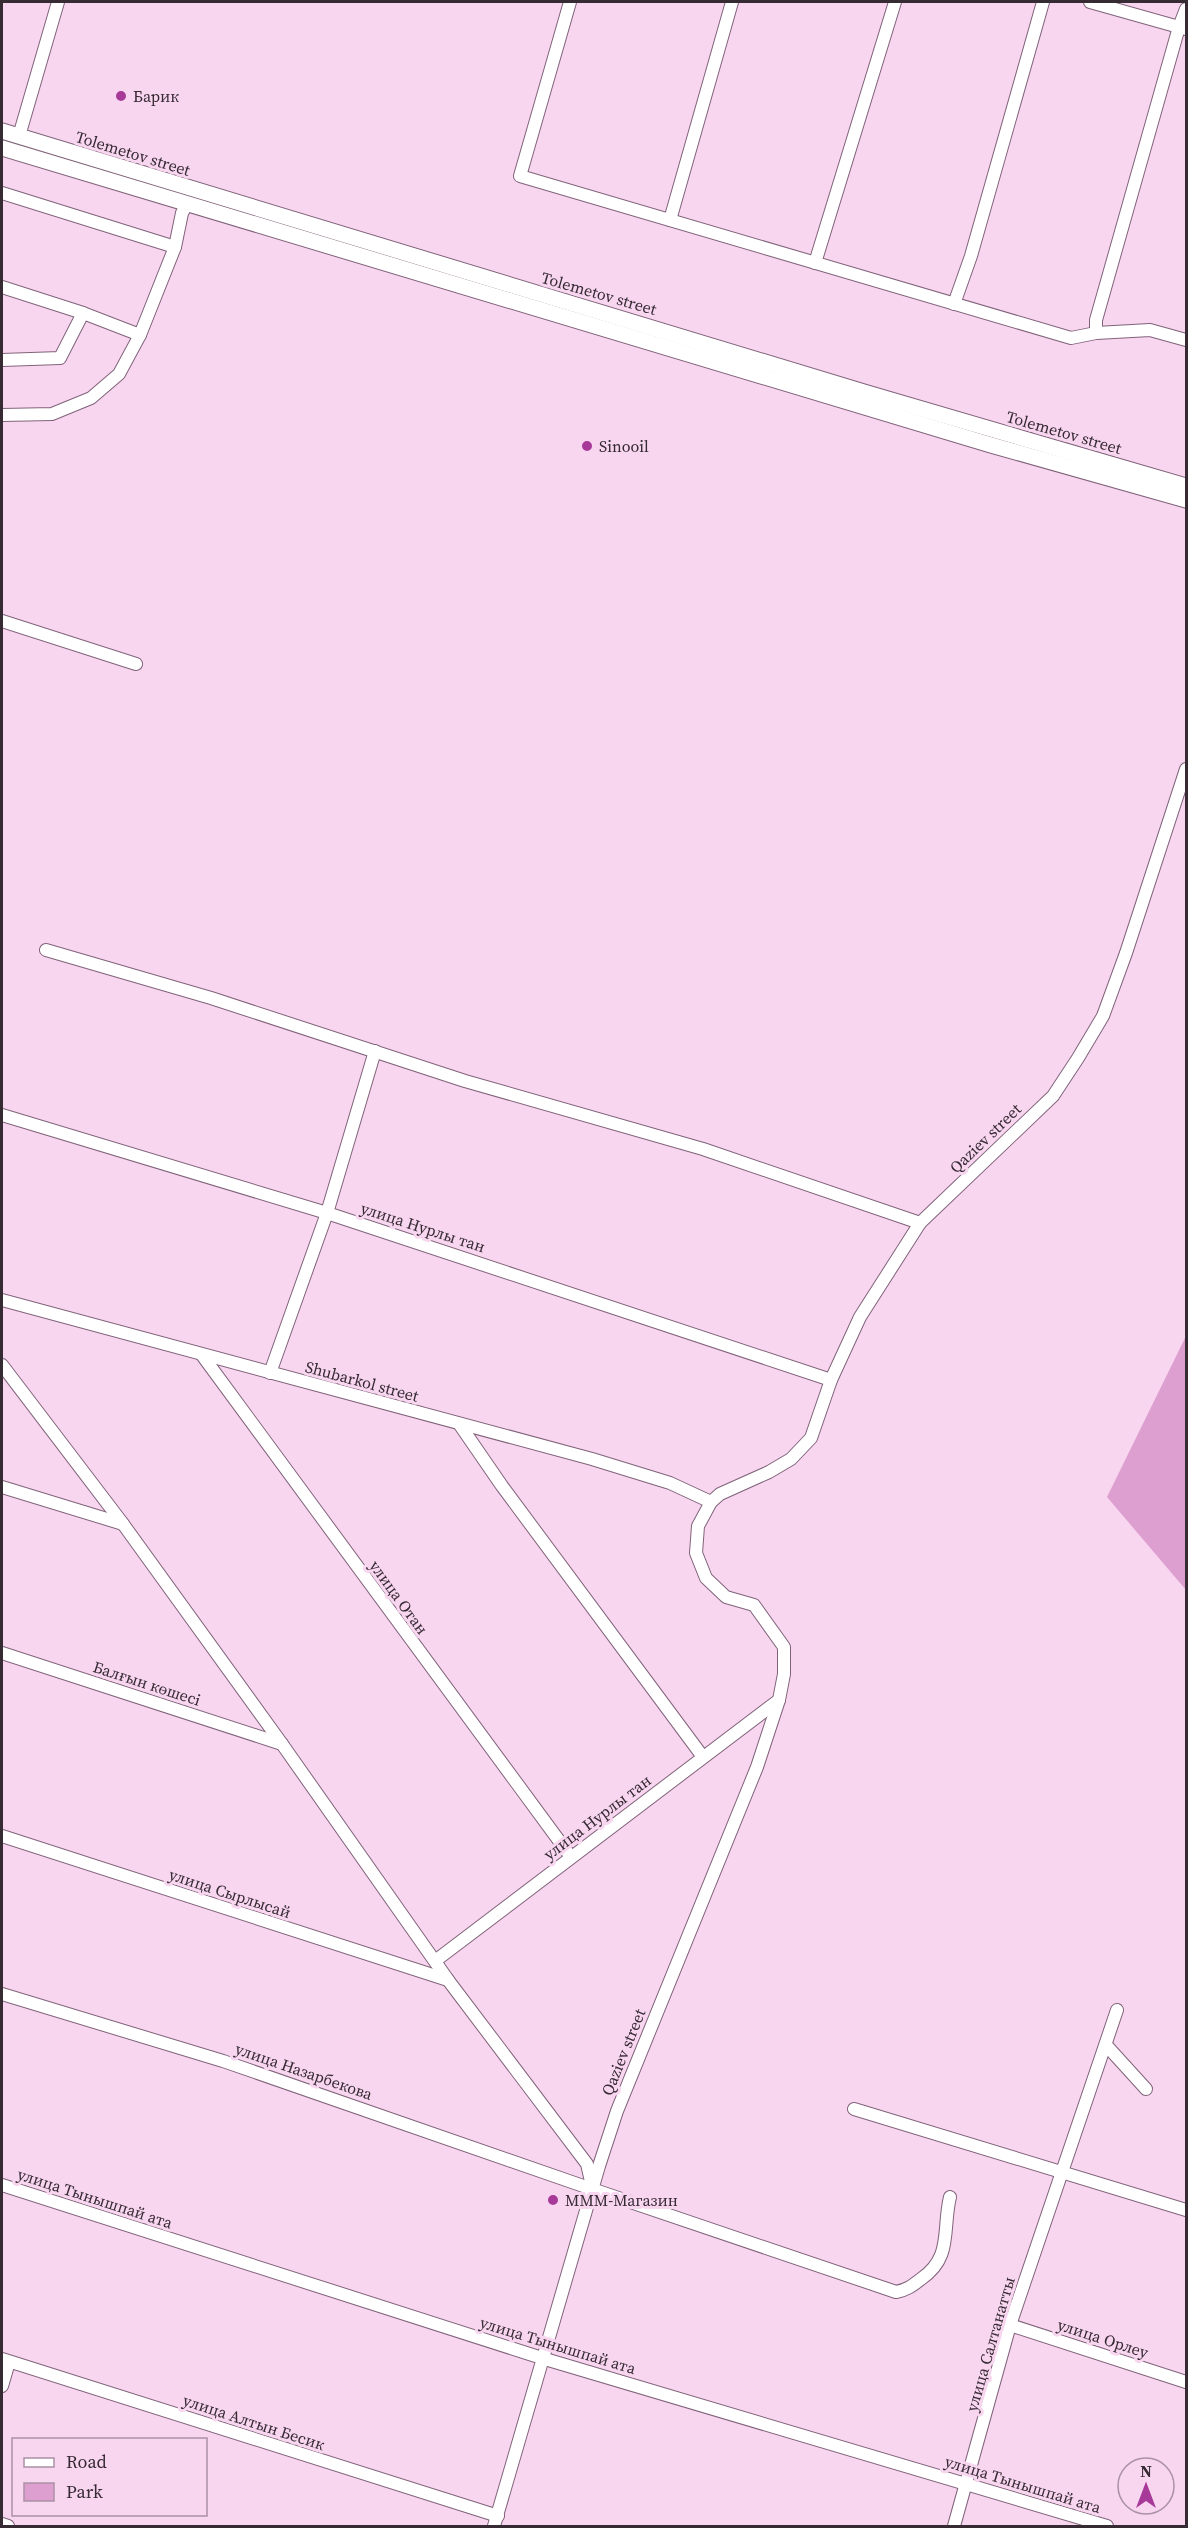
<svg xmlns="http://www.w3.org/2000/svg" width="1188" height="2528" font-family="'Source Serif 4',serif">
<rect width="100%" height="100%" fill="#f8d6f0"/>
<!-- green -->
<path fill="#dd9fd0" d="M 1186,1336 L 1186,1590 L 1107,1497 Z"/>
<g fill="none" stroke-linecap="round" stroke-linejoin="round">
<defs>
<g id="minor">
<path d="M 570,2 L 520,176 L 1071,338 L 1096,333"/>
<path d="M 1090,2 L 1186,29"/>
<path d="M 1186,9 L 1179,27 L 1096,320 L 1096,333 L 1150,330 L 1186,340"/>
<path d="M 19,136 L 58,2"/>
<path d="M 2,193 L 175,247"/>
<path d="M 670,220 L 732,2"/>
<path d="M 815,263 L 895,2"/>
<path d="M 2,287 L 83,313"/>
<path d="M 954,304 L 971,256 L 1043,2"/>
<path d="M 2,360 L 60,358 L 83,313 L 140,335 L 175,247 L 182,213 L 187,204"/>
<path d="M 2,415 L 52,414 L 91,398 L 119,374 L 140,335"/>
<path d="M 2,621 L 136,664"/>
<path d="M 46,950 L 211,998 L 465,1081 L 703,1149 L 920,1223"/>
<path d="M 2,1115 L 327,1213 L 831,1380"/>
<path d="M 2,1300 L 592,1459 L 670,1483 L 711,1502"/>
<path d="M 202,1355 L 571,1857"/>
<path d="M 2,1365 L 123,1524 L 282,1744 L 448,1980 L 587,2164 L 592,2186"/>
<path d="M 270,1373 L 327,1213 L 375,1051"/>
<path d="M 460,1425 L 502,1486 L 703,1757"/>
<path d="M 2,1487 L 123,1524"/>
<path d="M 2,1653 L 282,1744"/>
<path d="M 2,1836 L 448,1980"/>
<path d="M 435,1961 L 779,1700"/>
<path d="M 2,1994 L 223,2061 L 592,2189 L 896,2292 C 907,2290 912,2286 921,2279 C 953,2257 942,2230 950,2197"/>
<path d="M 1106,2045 L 1146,2089"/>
<path d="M 854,2109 L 1186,2210"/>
<path d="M 2,2185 L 545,2359 L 1107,2526"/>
<path d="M 1010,2325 L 1186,2382"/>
<path d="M 2,2359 L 498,2516"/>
<path d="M 2,2386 L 9,2362"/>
<path d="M 2,2524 L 8,2526"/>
<path d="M 494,2526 L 599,2166 L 617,2111 L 757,1767 L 779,1700 L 784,1674 L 784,1647 L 754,1605 L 726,1597 L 706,1578 L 696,1553 L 698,1526 L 711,1502 L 720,1494 L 769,1472 L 791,1459 L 811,1438 L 831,1380 L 860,1317 L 920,1223 L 1053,1096 L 1078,1058 L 1103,1016 L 1126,953 L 1186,769"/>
<path d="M 954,2526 L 1010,2325 L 1117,2010"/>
</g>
<g id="major">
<path d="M 2,131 L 867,393 L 1186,486"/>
<path d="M 2,148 L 991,445 L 1186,500"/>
</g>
</defs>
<!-- minor casing -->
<use href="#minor" stroke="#80637a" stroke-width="14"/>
<!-- major casing -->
<use href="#major" stroke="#80637a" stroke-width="17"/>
<!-- minor -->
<use href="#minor" stroke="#fff" stroke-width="12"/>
<!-- major -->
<use href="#major" stroke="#fff" stroke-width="15"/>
</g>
<!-- markers -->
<g fill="#a73998" stroke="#f8d6f0" stroke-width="2">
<circle cx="121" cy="96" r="6"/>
<circle cx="587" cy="446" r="6"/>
<circle cx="553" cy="2200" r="6"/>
</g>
<g text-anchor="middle" stroke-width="6" stroke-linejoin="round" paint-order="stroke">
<!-- poi labels -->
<g font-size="16" fill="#362a33" stroke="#f8d6f0" text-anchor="start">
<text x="133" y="102">Барик</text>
<text x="599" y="452">Sinooil</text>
<text x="565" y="2206">МММ-Магазин</text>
</g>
<!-- street labels -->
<g font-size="16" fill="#362a33" stroke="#f8d6f0">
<text transform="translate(133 153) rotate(17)" y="6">Tolemetov street</text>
<text transform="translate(599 293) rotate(16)" y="6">Tolemetov street</text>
<text transform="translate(1064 432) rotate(16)" y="6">Tolemetov street</text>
<text transform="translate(985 1138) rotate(-44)" y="6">Qaziev street</text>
<text transform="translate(423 1227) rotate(18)" y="6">улица Нурлы тан</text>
<text transform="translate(362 1381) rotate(15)" y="6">Shubarkol street</text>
<text transform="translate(399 1597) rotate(54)" y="6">улица Отан</text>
<text transform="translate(147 1683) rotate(18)" y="6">Балғын көшесі</text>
<text transform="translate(597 1817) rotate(-37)" y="6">улица Нурлы тан</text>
<text transform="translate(230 1893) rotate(18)" y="6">улица Сырлысай</text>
<text transform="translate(623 2052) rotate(-68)" y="6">Qaziev street</text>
<text transform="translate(304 2071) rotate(19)" y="6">улица Назарбекова</text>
<text transform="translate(95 2198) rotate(18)" y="6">улица Тынышпай ата</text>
<text transform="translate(1103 2338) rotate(18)" y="6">улица Орлеу</text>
<text transform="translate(990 2344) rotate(-74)" y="6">улица Салтанатты</text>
<text transform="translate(558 2345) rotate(17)" y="6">улица Тынышпай ата</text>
<text transform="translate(254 2422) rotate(18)" y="6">улица Алтын Бесик</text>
<text transform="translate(1023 2484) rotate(17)" y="6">улица Тынышпай ата</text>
</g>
</g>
<!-- border -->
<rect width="1188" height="2528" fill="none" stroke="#362a33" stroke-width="6"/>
<!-- legend -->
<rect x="12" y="2438" width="195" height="78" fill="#f8d6f0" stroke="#aa91a4" stroke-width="1.5"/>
<rect x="24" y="2458" width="30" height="9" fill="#ffffff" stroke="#aa91a4" stroke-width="1.5"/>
<text x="66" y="2468" font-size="18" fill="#362a33">Road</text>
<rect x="24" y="2483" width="30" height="18" fill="#dd9fd0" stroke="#aa91a4" stroke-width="1.5"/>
<text x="66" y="2498" font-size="18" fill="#362a33">Park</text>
<!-- north arrow -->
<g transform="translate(1146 2486)"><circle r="28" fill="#f8d6f0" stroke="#aa91a4" stroke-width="1.5"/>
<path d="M0-4.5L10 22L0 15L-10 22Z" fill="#a73998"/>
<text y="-9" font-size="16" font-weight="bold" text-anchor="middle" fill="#362a33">N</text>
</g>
</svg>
